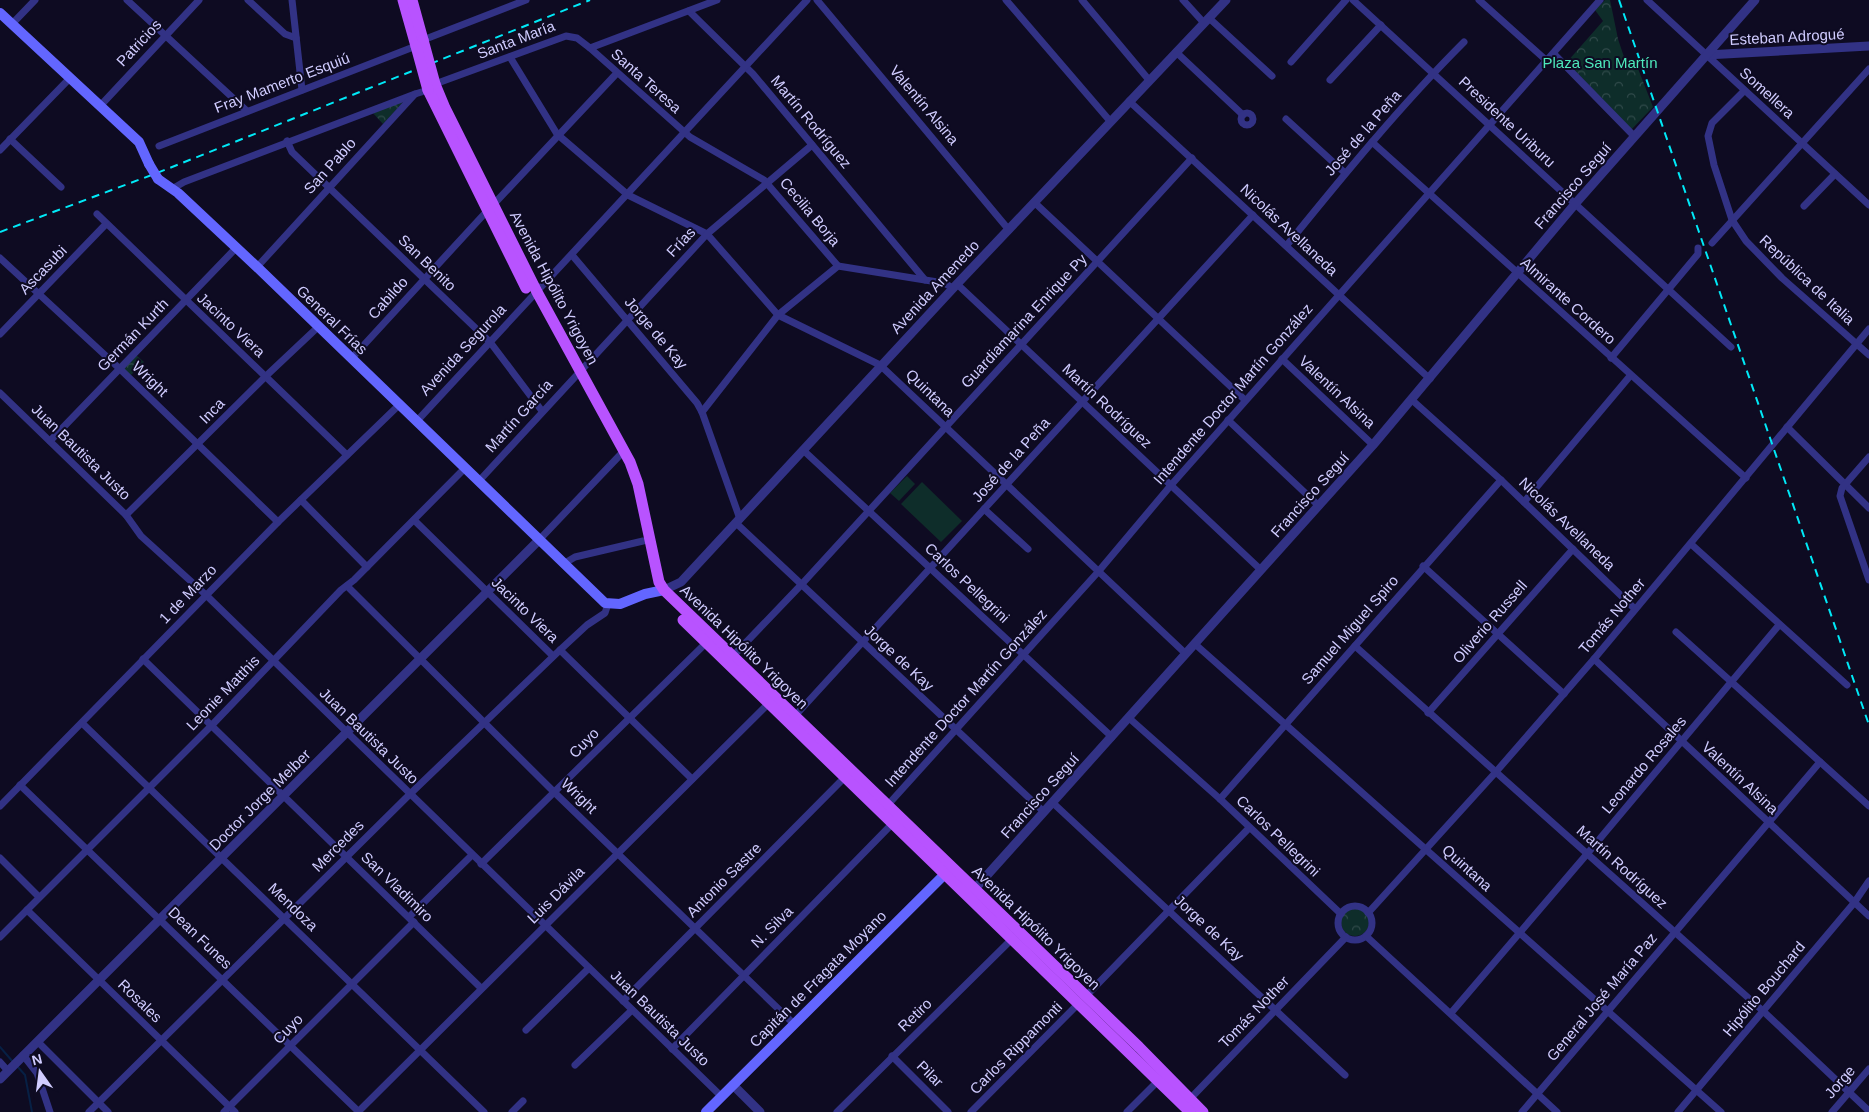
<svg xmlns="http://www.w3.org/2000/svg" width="1869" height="1112" font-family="Arial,sans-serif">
<defs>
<pattern id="park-crowns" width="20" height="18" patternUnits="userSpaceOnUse" patternTransform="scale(1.25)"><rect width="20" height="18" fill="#0e2d2a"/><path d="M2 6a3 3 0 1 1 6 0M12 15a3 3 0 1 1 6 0" fill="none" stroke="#304a4a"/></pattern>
</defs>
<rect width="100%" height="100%" fill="#0e0b22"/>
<!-- park -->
<g fill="url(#park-crowns)">
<path d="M 1605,0 L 1610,0 L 1618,39 L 1626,63 L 1635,61 L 1653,107 L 1631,130 L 1567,62 L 1603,21 L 1595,10 Z"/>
<path d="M 405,100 L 383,124 L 372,112 Z"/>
<path d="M 136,355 L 144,362 L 130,376 L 123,370 Z"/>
<circle cx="1355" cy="922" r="14"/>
</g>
<!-- pitch -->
<g fill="#0e2d2a">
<path d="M 907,476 L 915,484 L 899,501 L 890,493 Z"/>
<path d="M 922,482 L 962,521 L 941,542 L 901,504 Z"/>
</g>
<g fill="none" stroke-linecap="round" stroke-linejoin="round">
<!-- stream -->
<g stroke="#072045" stroke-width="2">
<path d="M 0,1047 L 13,1062"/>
<path d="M 17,1066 L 25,1075 L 32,1112"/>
</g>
<!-- minor -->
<g stroke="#323285" stroke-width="7">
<path d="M 127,0 L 247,111"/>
<path d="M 248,0 L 285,34 L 296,38"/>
<path d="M 292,0 L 302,90"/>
<path d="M 817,0 L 1009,230"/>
<path d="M 1006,0 L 1110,121"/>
<path d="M 1082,0 L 1149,80"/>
<path d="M 1183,0 L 1204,23"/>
<path d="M 1353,0 L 1731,347"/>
<path d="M 1479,0 L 1547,61"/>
<path d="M 1647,0 L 1869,205"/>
<path d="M 689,11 L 753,74 L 925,280 L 944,283 L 953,288"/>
<path d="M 1209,18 L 1272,76"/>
<path d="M 12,24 L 35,0"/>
<path d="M 423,40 L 526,0"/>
<path d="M 590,48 L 690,137 L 764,180 L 838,266 L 925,280"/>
<path d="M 1176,52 L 1243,115"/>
<path d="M 1554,54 L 1634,136"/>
<path d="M 510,57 L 557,134 L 628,195 L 707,234 L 778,315 L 880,365 L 1186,654"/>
<path d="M 1291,62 L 1346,0"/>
<path d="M 1330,80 L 1381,25"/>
<path d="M 435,84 L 566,36 L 577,38 L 590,48 L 717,0"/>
<path d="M 1744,91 L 1712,123 L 1708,136 L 1714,165 L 1732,220 L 1746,241 L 1782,278 L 1869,355"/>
<path d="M 1129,101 L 1430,379"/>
<path d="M 101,105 L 199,0"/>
<circle cx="1247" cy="119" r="6"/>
<path d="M 1286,119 L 1345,173"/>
<path d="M 10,139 L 61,187"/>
<path d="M 287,141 L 292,152 L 490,342 L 542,411"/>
<path d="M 1372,142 L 1746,478"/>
<path d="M 159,146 L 416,46"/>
<path d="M 0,150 L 70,78"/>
<path d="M 172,189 L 184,182 L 415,94"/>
<path d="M 1034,202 L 1245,400"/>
<path d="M 493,205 L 617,73"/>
<path d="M 1804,206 L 1835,174"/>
<path d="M 97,214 L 347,455"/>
<path d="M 1712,243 L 1869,69"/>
<path d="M 1287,245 C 1343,176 1400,106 1464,42"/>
<path d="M 572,255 L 697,403 L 702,412 L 740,519"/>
<path d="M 0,258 L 120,369 L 278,522"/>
<path d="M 257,267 L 415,94 L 428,90"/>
<path d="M 957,284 L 1261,570"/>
<path d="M 0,334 L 106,224"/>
<path d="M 1611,358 L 1698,254 L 1698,248"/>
<path d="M 351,359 L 487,211"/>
<path d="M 1282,359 L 1373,445"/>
<path d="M 0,393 L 126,515 L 141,536 L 206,595 L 722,1097"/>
<path d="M 1412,400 L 1501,480 L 1635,609"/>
<path d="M 702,412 L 778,315 L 838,266"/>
<path d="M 1228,420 L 1319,506"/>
<path d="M 416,422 L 807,0"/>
<path d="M 1787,427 L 1869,508"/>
<path d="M 50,441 L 236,248"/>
<path d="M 803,450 L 1112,737"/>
<path d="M 1869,457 L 1842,488 L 1840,496 L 1869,580"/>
<path d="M 479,481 L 707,234 L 812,145"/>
<path d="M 301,500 L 367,567"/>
<path d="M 1524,502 L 1630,376"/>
<path d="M 984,509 L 1028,549"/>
<path d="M 126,515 L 266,376 L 318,327"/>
<path d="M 414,520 L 553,656"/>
<path d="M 736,523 L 1044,812"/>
<path d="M 539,540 L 620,455"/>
<path d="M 1691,544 L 1847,685"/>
<path d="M 565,563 L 575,557 L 643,541"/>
<path d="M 1423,566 L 1564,694"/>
<path d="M 347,586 L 554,792 L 794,1024"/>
<path d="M 1676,632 L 1869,806"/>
<path d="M 1195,644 L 1721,1112"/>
<path d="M 1355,646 L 1763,1011 L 1869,1111"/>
<path d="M 560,650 L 692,779"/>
<path d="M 733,656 L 801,585 L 1192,158"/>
<path d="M 143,659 L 481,988"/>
<path d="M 1594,659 L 1869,916"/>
<path d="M 1428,713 L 1573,549"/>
<path d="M 794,717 L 1253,215"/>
<path d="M 1129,718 L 1220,799 L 1341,914"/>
<path d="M 82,723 L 484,1112"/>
<path d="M 20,785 L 359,1112"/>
<path d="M 1220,799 L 1501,480"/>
<path d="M 1053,803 L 1345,1075"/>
<path d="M 0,806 L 278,522 L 399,405"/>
<path d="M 886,807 L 1098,572 L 1172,484 L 1600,0"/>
<path d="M 0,858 L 39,897"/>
<path d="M 481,864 L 706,643"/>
<circle cx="1355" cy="923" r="17"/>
<path d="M 27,910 L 235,1112"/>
<path d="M 1368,913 L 1495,773 L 1594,659 L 1869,329"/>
<path d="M 409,917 L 472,855"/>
<path d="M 1366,936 L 1557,1112"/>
<path d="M 0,937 L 212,725 L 341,590 L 354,580 L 465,468"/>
<path d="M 1086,996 L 1249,828"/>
<path d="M 623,1001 L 844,778"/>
<path d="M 1451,1013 L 1587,854 L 1779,625"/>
<path d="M 526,1030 L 589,968"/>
<path d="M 38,1042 L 108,1112"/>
<path d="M 672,1049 L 892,824"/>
<path d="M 23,1055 L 37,1073 L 50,1112"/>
<path d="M 892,1056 L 948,1112"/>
<path d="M 0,1062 L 8,1071"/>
<path d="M 575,1065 L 632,1010"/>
<path d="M 1188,1101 L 1346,937"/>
<path d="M 89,1112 L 409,795 L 560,650 L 587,625 L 605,613 L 608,604"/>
<path d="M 224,1112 L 414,922"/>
<path d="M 358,1112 L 771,701"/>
<path d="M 512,1112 L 523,1101"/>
<path d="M 837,1112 L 1013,938"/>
<path d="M 971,1112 L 1079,1003"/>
<path d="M 1127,1112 L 1160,1079"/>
<path d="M 1522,1112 L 1820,762"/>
<path d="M 1678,1112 L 1854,903 L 1869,881"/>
<path d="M 1832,1112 L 1869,1069"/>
</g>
<!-- tertiary -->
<g stroke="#323285" stroke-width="9">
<path d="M 1706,55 L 1869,46"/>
<path d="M 664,590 L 681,582 L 957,284 L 1226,0"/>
<path d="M 972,892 L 1373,445 L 1575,204 L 1755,0"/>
<path d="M 0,1079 L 539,540"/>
<path d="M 733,1085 L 760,1112"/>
</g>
<!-- secondary -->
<g stroke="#6366ff" stroke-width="10">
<path d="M 0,13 L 139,142 L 149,164"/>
<path d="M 158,179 L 178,193 L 257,267 L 605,603 L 620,604 L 645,594 L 664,590"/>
<path d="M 706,1112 L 950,869"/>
</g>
<!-- primary -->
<g stroke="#b853ff" stroke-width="11">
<path d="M 403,0 L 416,46"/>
<path d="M 412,0 L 423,40"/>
<path d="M 435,84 L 445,108 L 537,292 L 630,462 L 638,484 L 659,582 L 664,590 L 1139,1047 L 1203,1112"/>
<path d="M 428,90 L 526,288"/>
<path d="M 683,620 L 1190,1112"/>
</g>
<!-- rail -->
<g stroke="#00e9f7" stroke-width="2" stroke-dasharray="8 6" stroke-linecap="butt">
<path d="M 1619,0 L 1869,725"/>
<path d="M 0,232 L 157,173 L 590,0"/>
</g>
<!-- secondary-bridge -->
<path stroke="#6366ff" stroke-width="10" d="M 149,164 L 158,179"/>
<!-- primary-bridge -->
<g stroke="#b853ff" stroke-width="11">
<path d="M 423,40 L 435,84"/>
<path d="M 416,46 L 428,90"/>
</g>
</g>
<g text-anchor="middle" stroke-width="4" stroke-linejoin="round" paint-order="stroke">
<!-- street labels -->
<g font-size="15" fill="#d0ccff" stroke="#0e0b22">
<text transform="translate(1787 37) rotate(-3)" y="5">Esteban Adrogué</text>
<text transform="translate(516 40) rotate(-21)" y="5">Santa María</text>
<text transform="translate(139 43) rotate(-47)" y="5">Patricios</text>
<text transform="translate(646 81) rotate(42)" y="5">Santa Teresa</text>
<text transform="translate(282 83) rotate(-21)" y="5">Fray Mamerto Esquiú</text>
<text transform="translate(1767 93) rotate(42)" y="5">Somellera</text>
<text transform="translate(924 105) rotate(50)" y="5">Valentín Alsina</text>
<text transform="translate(811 122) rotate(50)" y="5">Martín Rodríguez</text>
<text transform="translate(1507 122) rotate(43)" y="5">Presidente Uriburu</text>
<text transform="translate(1363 133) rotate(-49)" y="5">José de la Peña</text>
<text transform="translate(330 166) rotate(-48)" y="5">San Pablo</text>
<text transform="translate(1573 186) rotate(-49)" y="5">Francisco Seguí</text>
<text transform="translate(810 212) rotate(50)" y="5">Cecilia Borja</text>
<text transform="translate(1289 230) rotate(43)" y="5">Nicolás Avellaneda</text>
<text transform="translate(681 242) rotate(-47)" y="5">Frías</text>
<text transform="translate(427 263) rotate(44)" y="5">San Benito</text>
<text transform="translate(43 270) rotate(-46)" y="5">Ascasubi</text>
<text transform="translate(1807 280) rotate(43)" y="5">República de Italia</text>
<text transform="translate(935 287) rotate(-47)" y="5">Avenida Amenedo</text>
<text transform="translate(554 288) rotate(62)" y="5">Avenida Hipólito Yrigoyen</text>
<text transform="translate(388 298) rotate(-48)" y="5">Cabildo</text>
<text transform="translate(1568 301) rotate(42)" y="5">Almirante Cordero</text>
<text transform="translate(332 320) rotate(44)" y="5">General Frías</text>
<text transform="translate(1024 321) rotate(-47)" y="5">Guardiamarina Enrique Py</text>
<text transform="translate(231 325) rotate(43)" y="5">Jacinto Viera</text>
<text transform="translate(656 333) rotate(50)" y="5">Jorge de Kay</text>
<text transform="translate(133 335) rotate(-46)" y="5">Germán Kurth</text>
<text transform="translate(463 350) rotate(-47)" y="5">Avenida Segurola</text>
<text transform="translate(150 379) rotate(44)" y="5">Wright</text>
<text transform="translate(1337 392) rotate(43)" y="5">Valentín Alsina</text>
<text transform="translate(930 393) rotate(44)" y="5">Quintana</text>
<text transform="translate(1233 394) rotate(-49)" y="5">Intendente Doctor Martín González</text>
<text transform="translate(1107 406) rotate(43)" y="5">Martín Rodríguez</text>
<text transform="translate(212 411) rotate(-46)" y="5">Inca</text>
<text transform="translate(519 416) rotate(-48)" y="5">Martín García</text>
<text transform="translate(81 452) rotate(44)" y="5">Juan Bautista Justo</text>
<text transform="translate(1011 460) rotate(-48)" y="5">José de la Peña</text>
<text transform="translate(1310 495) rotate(-48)" y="5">Francisco Seguí</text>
<text transform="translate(1567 524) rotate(44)" y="5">Nicolás Avellaneda</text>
<text transform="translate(967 583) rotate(43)" y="5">Carlos Pellegrini</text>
<text transform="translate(188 594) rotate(-46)" y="5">1 de Marzo</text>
<text transform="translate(525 610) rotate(44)" y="5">Jacinto Viera</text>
<text transform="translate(1612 616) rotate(-50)" y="5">Tomás Nother</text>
<text transform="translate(1490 622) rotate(-49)" y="5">Oliverio Russell</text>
<text transform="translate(1350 630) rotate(-49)" y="5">Samuel Miguel Spiro</text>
<text transform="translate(744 647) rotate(44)" y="5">Avenida Hipólito Yrigoyen</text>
<text transform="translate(899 658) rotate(43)" y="5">Jorge de Kay</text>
<text transform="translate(223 693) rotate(-46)" y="5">Leonie Matthis</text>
<text transform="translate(966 698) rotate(-48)" y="5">Intendente Doctor Martín González</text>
<text transform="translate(369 736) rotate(44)" y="5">Juan Bautista Justo</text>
<text transform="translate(584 743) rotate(-45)" y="5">Cuyo</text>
<text transform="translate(1644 765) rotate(-50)" y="5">Leonardo Rosales</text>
<text transform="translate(1740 778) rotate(43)" y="5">Valentín Alsina</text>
<text transform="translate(579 796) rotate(44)" y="5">Wright</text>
<text transform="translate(1040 796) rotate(-48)" y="5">Francisco Seguí</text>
<text transform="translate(260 800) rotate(-45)" y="5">Doctor Jorge Melber</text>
<text transform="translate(1278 836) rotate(44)" y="5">Carlos Pellegrini</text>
<text transform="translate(338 846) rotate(-45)" y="5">Mercedes</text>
<text transform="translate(1622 867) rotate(42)" y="5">Martín Rodríguez</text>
<text transform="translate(1467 868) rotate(42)" y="5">Quintana</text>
<text transform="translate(724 880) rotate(-45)" y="5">Antonio Sastre</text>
<text transform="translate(397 887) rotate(44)" y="5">San Vladimiro</text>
<text transform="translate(556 895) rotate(-45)" y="5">Luis Dávila</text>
<text transform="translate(293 907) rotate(44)" y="5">Mendoza</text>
<text transform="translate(772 927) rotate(-45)" y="5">N. Silva</text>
<text transform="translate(1036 928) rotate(44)" y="5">Avenida Hipólito Yrigoyen</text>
<text transform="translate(1209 928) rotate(43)" y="5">Jorge de Kay</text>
<text transform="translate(200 938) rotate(44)" y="5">Dean Funes</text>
<text transform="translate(818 979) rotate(-45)" y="5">Capitán de Fragata Moyano</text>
<text transform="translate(1764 989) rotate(-50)" y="5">Hipólito Bouchard</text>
<text transform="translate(1602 997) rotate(-50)" y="5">General José María Paz</text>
<text transform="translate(140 1001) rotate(44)" y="5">Rosales</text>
<text transform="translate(1254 1012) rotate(-46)" y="5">Tomás Nother</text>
<text transform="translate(915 1015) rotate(-44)" y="5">Retiro</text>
<text transform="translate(660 1018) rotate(44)" y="5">Juan Bautista Justo</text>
<text transform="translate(288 1029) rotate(-45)" y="5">Cuyo</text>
<text transform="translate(1016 1048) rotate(-45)" y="5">Carlos Rippamonti</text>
<text transform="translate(930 1074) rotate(45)" y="5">Pilar</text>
<text transform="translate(1840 1082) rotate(-49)" y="5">Jorge</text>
</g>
<!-- park labels -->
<g font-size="15" fill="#4ee9bc" stroke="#0e0b22">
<text x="1600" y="68">Plaza San Martín</text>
</g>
</g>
<!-- north arrow -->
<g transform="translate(40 1072) rotate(346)" stroke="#0e0b22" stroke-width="4" paint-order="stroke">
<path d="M0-4L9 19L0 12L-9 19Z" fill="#d0ccff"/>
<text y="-8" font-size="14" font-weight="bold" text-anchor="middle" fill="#d0ccff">N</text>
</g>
</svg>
